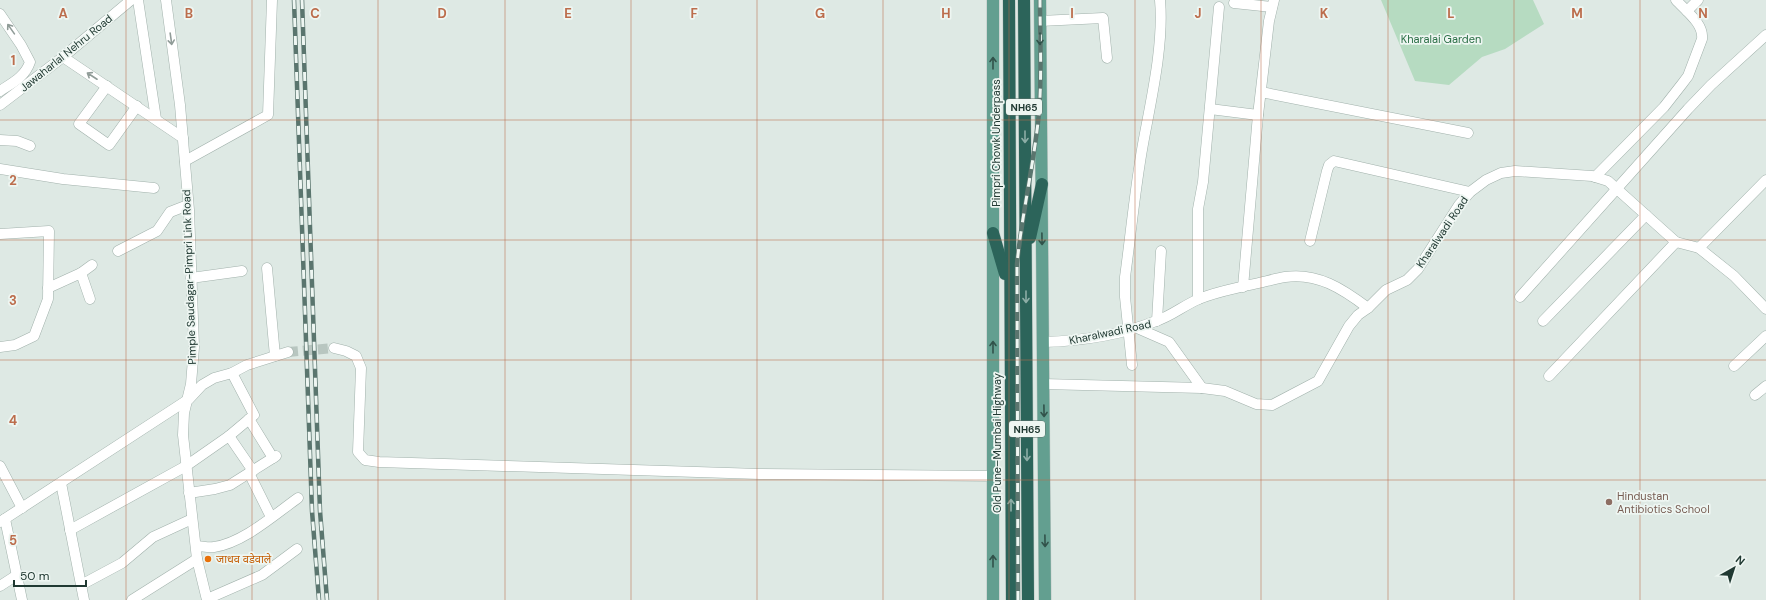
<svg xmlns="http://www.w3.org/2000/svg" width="1766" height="600" font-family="'DM Sans','Noto Sans Devanagari',sans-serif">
<rect width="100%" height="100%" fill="#dee9e4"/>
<!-- green -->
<path fill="#b6dbc1" d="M 1381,0 L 1533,0 L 1544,24 L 1505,49 L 1482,57 L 1449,85 L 1415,81 Z"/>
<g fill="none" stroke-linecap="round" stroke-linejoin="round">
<!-- minor-tunnel -->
<path stroke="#b8c6c0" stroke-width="10" stroke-dasharray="10 5" stroke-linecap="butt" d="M 288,352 L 334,348"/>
<defs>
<g id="minor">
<path d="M 138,0 L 156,119"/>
<path d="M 166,0 L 180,105 L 189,210 L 194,347 L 191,384 L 184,413 L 183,435 L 197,559 L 207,600"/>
<path d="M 1234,3 L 1272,7"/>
<path d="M 1687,11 L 1698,0"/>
<path d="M 0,14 L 21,45 L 30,62 C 25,77 12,83 0,91"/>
<path d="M 1040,21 L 1103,18 L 1107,58"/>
<path d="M 63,57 L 183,138"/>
<path d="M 107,86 L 79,124 L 109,145 L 137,106"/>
<path d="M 1261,92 L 1468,133"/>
<path d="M 0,105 L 63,57 L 131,0"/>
<path d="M 1210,109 L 1258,115"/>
<path d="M 0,140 L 17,141 L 30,146"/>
<path d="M 185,161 L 268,115 L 272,0"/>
<path d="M 0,169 L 63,179 L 154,188"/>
<path d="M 1595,177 L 1664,107 L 1682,84 L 1688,76 L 1702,39 C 1704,24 1686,11 1676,0"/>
<path d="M 0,234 L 49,231 L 48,299 L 34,336 L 15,345 L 0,347"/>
<path d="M 1310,241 L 1327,171 L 1329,165 L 1334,161 L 1470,192"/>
<path d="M 1699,248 L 1766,180"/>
<path d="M 118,251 L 157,231 L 170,212 L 188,205"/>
<path d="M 267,268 L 275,356"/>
<path d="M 81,273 L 92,265"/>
<path d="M 191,278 L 242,271"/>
<path d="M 1243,287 L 1258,115 L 1269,21 L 1274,0"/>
<path d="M 48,288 L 81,273 L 90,299"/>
<path d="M 1520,297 L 1688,109 L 1711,85 L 1766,35"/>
<path d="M 1198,299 L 1198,209 L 1203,182 L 1219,7"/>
<path d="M 1157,321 L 1161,251"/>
<path d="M 1543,321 L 1646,215"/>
<path d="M 1137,328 L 1169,342 L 1202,388"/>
<path d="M 1043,342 C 1081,341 1121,335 1156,321 C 1172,316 1184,305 1199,299 C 1215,292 1233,289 1249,285 C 1261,283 1273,279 1285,277 C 1317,272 1343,289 1368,308"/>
<path d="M 334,348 L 346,351 L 356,356 L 361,368 L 358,452 L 365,460 L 379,462 L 760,474 L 993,476"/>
<path d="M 1132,365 L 1125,297 L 1125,277 C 1131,233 1135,188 1143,144 C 1151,100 1164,45 1160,0"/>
<path d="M 1734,366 L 1766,336"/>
<path d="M 1549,376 L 1676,242"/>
<path d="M 1043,384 L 1202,388 L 1225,391 L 1256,404 L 1272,405 L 1318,381 L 1349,326 L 1358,315 L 1368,308 L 1386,290 L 1407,280 L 1418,269 L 1459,205 L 1470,192 L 1486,180 L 1501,173 L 1515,171 L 1592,176 L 1608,181 L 1676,242 L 1699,248 L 1734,276 L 1766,309"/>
<path d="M 1755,395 L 1766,386"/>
<path d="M 249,419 L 273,458"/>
<path d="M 229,436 L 254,415 L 232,373"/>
<path d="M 0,466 L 22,508"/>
<path d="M 249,473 L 271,517"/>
<path d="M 61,483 L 84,600"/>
<path d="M 189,493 L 215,489 L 230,485 L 276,456"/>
<path d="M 5,519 L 22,600"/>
<path d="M 0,522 L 189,399 L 202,385 L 214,378 L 232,373 L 247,365 L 288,352"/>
<path d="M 70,530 L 186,466 L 229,436 L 253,471"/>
<path d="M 196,546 C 202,546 208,548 214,547 C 243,543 274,515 298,498"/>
<path d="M 81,585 L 122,563 L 153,537 L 192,519"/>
<path d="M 0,586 L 17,575"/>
<path d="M 207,599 L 262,575 L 297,549"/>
<path d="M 132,600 L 197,559"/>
</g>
<g id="major">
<path d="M 1040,0 L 1045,600"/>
<path d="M 993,600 L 993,0"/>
</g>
<g id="highway">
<path d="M 1009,0 L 1012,600"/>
<path d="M 1024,0 L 1028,600"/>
<path d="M 993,233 L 1005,274"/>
<path d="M 1030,238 L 1042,184"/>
</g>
</defs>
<!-- minor casing -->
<use href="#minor" stroke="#a1b1ab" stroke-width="11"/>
<!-- major casing -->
<use href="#major" stroke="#bcc4c2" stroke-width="13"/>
<!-- highway casing -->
<use href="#highway" stroke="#bcc4c2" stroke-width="13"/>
<!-- minor -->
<use href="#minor" stroke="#fff" stroke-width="10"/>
<!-- major -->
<use href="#major" stroke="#639f90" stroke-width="12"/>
<!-- highway -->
<use href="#highway" stroke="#2c645a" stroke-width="12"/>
<defs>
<g id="rail">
<path d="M 294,0 L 312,511 L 319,600"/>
<path d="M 302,0 L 320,511 L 327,600"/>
<path d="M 1018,600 L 1017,264 C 1022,213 1034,164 1039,113 C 1042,76 1040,37 1040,0"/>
</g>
</defs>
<!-- rail casing -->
<use href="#rail" stroke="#5a756e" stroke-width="4.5"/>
<!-- rail -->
<use href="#rail" stroke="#eef6f2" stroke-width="3" stroke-dasharray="9" stroke-linecap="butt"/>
</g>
<!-- one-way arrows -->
<defs><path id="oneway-shaft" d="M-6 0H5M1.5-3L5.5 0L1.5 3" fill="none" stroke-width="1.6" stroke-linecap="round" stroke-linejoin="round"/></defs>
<g stroke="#909c98">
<use href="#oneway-shaft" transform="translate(11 29) rotate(-125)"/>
<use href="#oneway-shaft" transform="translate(171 39) rotate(82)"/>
<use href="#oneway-shaft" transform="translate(92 76) rotate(-147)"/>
</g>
<g stroke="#31524a">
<use href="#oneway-shaft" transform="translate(1040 39) rotate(90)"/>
<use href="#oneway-shaft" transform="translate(993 63) rotate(-90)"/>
<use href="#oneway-shaft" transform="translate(1042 239) rotate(89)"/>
<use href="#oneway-shaft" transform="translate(993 347) rotate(-90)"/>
<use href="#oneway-shaft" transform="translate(1044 411) rotate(89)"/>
<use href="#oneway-shaft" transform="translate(1045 541) rotate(89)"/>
<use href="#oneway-shaft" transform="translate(993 561) rotate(-90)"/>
</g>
<g stroke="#8dada6">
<use href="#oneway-shaft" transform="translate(1025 137) rotate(90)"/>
<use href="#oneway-shaft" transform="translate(1026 297) rotate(90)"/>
<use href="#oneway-shaft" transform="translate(1027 455) rotate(90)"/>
<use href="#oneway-shaft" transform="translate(1011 505) rotate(-90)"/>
</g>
<!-- grid -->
<path fill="none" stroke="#bc6d4c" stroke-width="1" stroke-opacity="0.55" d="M 126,0 L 126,600M 252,0 L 252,600M 378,0 L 378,600M 505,0 L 505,600M 631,0 L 631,600M 757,0 L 757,600M 883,0 L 883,600M 1009,0 L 1009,600M 1135,0 L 1135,600M 1261,0 L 1261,600M 1388,0 L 1388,600M 1514,0 L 1514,600M 1640,0 L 1640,600M 0,120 L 1766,120M 0,240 L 1766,240M 0,360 L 1766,360M 0,480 L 1766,480"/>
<!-- markers -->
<circle fill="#8d6e63" stroke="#eef6f2" stroke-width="1.5" cx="1609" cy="502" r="4"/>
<circle fill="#e8710a" stroke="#eef6f2" stroke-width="1.5" cx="208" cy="559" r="4"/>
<g text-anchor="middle" stroke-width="3.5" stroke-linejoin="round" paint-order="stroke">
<!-- shield labels -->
<g fill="#eef6f2" stroke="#5e726c" stroke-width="1">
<rect x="1006" y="99" width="36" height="16" rx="3"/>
<rect x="1009" y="421" width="36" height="16" rx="3"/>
</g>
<g font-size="10" font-weight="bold" fill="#203932">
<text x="1024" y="111">NH65</text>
<text x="1027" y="433">NH65</text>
</g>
<!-- park labels -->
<g font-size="11" fill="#2b6f46" stroke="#eef6f2">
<text x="1441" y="43">Kharalai Garden</text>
</g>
<!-- street labels -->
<g font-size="11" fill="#203932" stroke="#eef6f2">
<text transform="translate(66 53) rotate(-39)" y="4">Jawaharlal Nehru Road</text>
<text transform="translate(996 143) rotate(-90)" y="4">Pimpri Chowk Underpass</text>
<text transform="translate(1442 232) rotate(-56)" y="4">Kharalwadi Road</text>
<text transform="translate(189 277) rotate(-92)" y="4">Pimple Saudagar-Pimpri Link Road</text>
<text transform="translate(1110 332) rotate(-12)" y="4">Kharalwadi Road</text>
<text transform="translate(997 443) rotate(-90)" y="4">Old Pune–Mumbai Highway</text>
</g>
<!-- education labels -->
<g font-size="11" fill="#785e54" stroke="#eef6f2" text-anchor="start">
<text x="1617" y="500">Hindustan<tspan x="1617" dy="13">Antibiotics School</tspan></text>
</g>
<!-- food labels -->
<g font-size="11" fill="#c56008" stroke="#eef6f2" text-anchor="start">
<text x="216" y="563">जाधव वडेवाले</text>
</g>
</g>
<g font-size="13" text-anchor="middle" font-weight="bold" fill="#bc6d4c" stroke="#eef6f2" stroke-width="3.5" stroke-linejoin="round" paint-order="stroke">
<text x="63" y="18">A</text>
<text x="189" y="18">B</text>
<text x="315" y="18">C</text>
<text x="442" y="18">D</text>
<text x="568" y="18">E</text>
<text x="694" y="18">F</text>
<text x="820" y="18">G</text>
<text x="946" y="18">H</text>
<text x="1072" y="18">I</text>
<text x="1198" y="18">J</text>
<text x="1324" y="18">K</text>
<text x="1451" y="18">L</text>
<text x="1577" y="18">M</text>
<text x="1703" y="18">N</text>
<text x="13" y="65">1</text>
<text x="13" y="185">2</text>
<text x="13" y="305">3</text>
<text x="13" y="425">4</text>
<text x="13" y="545">5</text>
</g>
<!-- north arrow -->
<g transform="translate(1734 568) rotate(39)" stroke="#eef6f2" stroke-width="3" paint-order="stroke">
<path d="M0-3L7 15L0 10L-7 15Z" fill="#203932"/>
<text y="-6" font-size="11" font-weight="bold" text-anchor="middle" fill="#203932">N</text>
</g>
<!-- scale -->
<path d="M14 580v6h72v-6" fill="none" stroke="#203932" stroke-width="2"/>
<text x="20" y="580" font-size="12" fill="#203932" stroke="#eef6f2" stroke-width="3" paint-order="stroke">50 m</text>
</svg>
